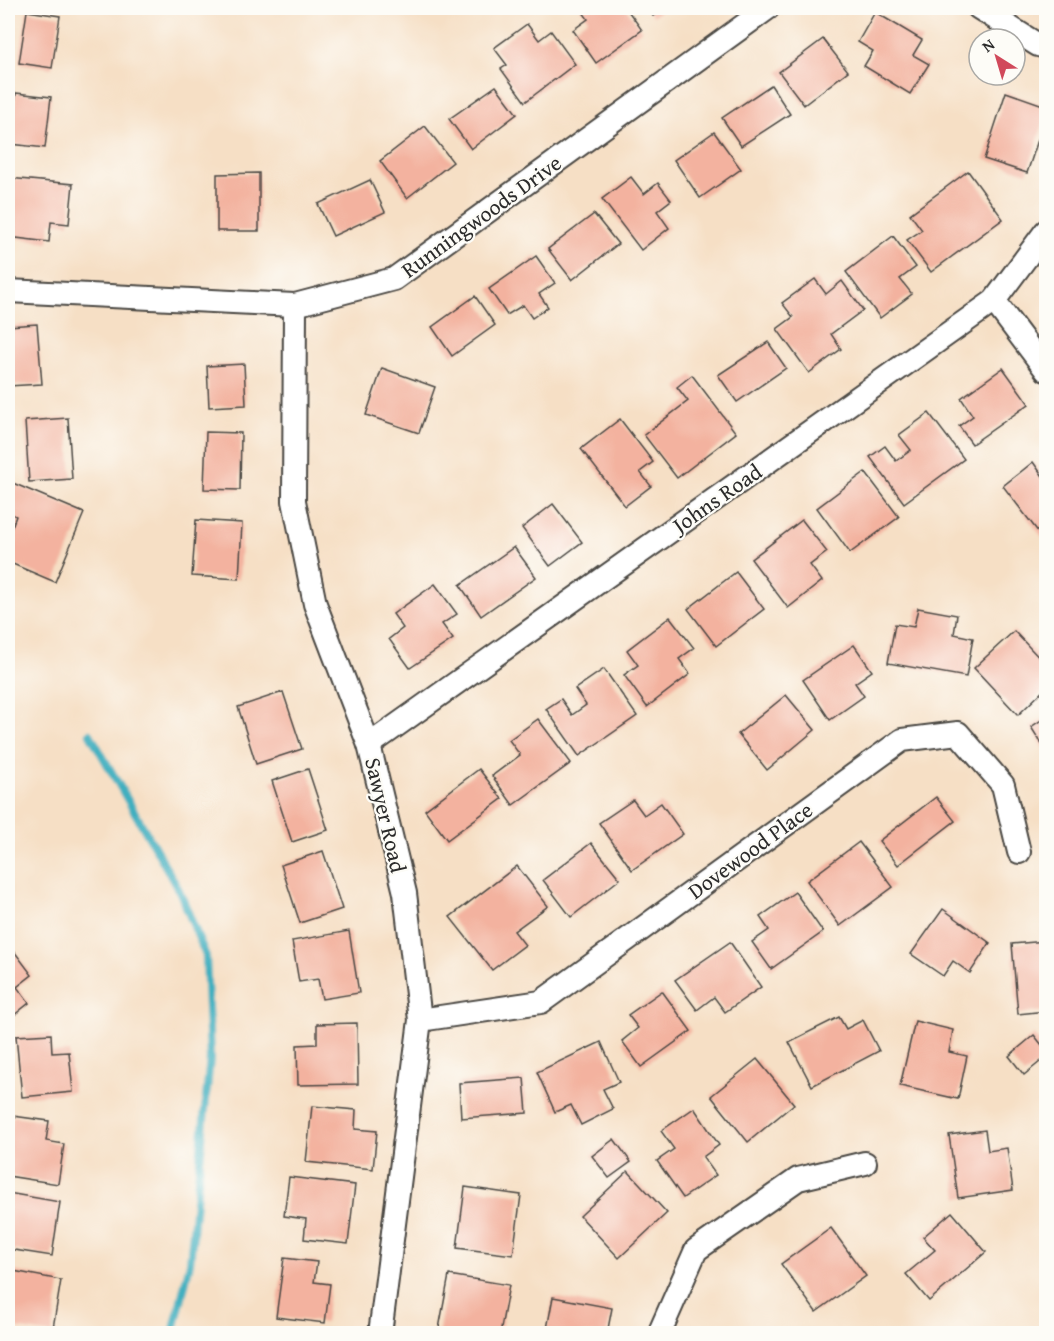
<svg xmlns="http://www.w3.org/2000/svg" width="1054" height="1341" font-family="'Gentium Book Plus',serif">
<rect width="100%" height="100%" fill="#fdfcf7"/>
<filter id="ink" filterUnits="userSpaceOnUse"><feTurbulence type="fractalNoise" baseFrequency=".0167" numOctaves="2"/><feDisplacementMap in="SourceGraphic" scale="12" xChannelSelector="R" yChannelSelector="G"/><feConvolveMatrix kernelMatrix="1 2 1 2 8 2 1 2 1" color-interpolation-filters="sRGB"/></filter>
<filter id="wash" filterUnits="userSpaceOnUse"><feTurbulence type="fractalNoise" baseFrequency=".008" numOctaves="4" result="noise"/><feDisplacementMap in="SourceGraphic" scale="24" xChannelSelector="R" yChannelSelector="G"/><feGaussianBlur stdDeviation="1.35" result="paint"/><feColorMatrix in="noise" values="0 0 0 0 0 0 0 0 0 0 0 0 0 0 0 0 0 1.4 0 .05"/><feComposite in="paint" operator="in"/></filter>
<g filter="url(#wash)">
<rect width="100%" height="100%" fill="#f6dfc5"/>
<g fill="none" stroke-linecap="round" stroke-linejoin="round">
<!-- stream -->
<path stroke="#41afbf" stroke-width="8" d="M 90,734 L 179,890 L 206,956 L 210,1058 L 190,1263 L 173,1334"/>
</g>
<g id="blocks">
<!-- building -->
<g fill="#f3b29f">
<path d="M 580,8 L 626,8 L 642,30 L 596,63 L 573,30 L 588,19 Z"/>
<path d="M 647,8 L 664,8 L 653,16 Z"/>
<path d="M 27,11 L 60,16 L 52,68 L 19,63 Z"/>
<path d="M 875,12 L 922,40 L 913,55 L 929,64 L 910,94 L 864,66 L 873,51 L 858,42 Z"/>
<path d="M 527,24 L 539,40 L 551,31 L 575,64 L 525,102 L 501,69 L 507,65 L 494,48 Z"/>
<path d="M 823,39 L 848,71 L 804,105 L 779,72 Z"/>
<path d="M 771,85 L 790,114 L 741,146 L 722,118 Z"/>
<path d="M 496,86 L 517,114 L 471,149 L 449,119 Z"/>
<path d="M 1006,92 L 1046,106 L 1046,116 L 1027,173 L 984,159 Z"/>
<path d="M 16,93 L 51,97 L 45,148 L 11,144 Z"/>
<path d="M 425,126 L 453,162 L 407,198 L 380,161 Z"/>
<path d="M 714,132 L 741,169 L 700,198 L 674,160 Z"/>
<path d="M 968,171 L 1003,219 L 931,272 L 907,240 L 922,230 L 910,214 Z"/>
<path d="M 259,173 L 259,231 L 217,231 L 217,174 Z"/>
<path d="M 631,177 L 644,194 L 658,183 L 671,200 L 657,211 L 669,228 L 641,250 L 602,199 Z"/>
<path d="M 8,178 L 73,184 L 69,224 L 51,222 L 49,242 L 8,237 Z"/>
<path d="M 370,180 L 385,212 L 333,236 L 318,204 Z"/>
<path d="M 594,214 L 618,244 L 572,280 L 548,249 Z"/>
<path d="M 893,236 L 916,267 L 900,279 L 912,294 L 880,318 L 846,272 Z"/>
<path d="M 536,256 L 555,283 L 539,294 L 548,307 L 532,318 L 523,305 L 507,315 L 489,289 Z"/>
<path d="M 815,279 L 826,294 L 842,281 L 863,310 L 831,334 L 841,349 L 809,373 L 777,329 L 793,317 L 782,303 Z"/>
<path d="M 475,296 L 495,325 L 452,356 L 432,327 Z"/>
<path d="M 37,324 L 42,384 L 8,386 L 8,326 Z"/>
<path d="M 768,342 L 786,368 L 737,402 L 718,375 Z"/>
<path d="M 244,364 L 246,405 L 209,407 L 207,366 Z"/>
<path d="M 382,368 L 435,387 L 419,433 L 366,415 Z"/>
<path d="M 1003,368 L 1029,404 L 972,444 L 959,426 L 973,416 L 961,398 Z"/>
<path d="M 692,375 L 736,433 L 677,478 L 644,435 L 688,401 L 677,387 Z"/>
<path d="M 929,413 L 964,459 L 904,503 L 870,457 L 885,446 L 896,461 L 911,450 L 899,435 Z"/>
<path d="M 68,418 L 72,479 L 29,482 L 25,421 Z"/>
<path d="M 620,419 L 653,462 L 640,472 L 651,486 L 625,506 L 581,449 Z"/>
<path d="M 206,432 L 241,433 L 240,490 L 204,489 Z"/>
<path d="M 1033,462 L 1045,479 L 1046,478 L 1046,542 L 1003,486 Z"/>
<path d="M 865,472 L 899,517 L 850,553 L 817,508 Z"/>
<path d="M 8,481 L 84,513 L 55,582 L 8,562 L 8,537 L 16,516 L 8,512 Z"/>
<path d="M 553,504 L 582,542 L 550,566 L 522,528 Z"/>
<path d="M 196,520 L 242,523 L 239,579 L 192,576 Z"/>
<path d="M 802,520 L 827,552 L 810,565 L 822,581 L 788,608 L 751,559 Z"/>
<path d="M 514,547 L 536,577 L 481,616 L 460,585 Z"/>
<path d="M 736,572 L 764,609 L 716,646 L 688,609 Z"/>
<path d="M 435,584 L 457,614 L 442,624 L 453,639 L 410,668 L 389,639 L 403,628 L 393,614 Z"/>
<path d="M 918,608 L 957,615 L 954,634 L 973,638 L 966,677 L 888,663 L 895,624 L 914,627 Z"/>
<path d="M 670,617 L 694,648 L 679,659 L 690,674 L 647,707 L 624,675 L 638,665 L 627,650 Z"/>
<path d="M 1014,631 L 1046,665 L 1046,688 L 1018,715 L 974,668 Z"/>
<path d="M 854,645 L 872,671 L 855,683 L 864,696 L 830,720 L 803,680 Z"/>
<path d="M 604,669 L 637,716 L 579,756 L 546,709 L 561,699 L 572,715 L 586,705 L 575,689 Z"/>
<path d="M 283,692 L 302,749 L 256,764 L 238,707 Z"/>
<path d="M 786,695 L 815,730 L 767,770 L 738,734 Z"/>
<path d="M 1046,717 L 1046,751 L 1031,727 Z"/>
<path d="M 538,719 L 571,763 L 513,805 L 492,776 L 520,755 L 509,740 Z"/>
<path d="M 308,769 L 328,830 L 292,842 L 272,781 Z"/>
<path d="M 479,769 L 502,799 L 447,840 L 425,810 Z"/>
<path d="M 936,797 L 955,821 L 898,865 L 879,841 Z"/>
<path d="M 633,800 L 644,815 L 661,803 L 683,834 L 632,870 L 599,823 Z"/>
<path d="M 859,842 L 893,887 L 840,926 L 807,881 Z"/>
<path d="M 591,843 L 620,879 L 571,917 L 543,880 Z"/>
<path d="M 323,851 L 342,909 L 300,923 L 281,865 Z"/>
<path d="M 517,866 L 548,906 L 514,931 L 525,945 L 492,970 L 450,917 Z"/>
<path d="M 795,892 L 823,932 L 771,969 L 752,942 L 769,930 L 760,917 Z"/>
<path d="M 943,909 L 990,943 L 970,973 L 953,961 L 943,976 L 911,954 Z"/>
<path d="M 349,931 L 359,993 L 322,999 L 318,979 L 299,982 L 292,941 Z"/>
<path d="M 1046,941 L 1046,1011 L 1018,1014 L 1012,944 Z"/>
<path d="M 730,942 L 761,987 L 725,1012 L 714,997 L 697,1010 L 675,980 Z"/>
<path d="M 8,943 L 32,975 L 17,987 L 29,1003 L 8,1020 Z"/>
<path d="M 662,991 L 691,1031 L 641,1067 L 622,1041 L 638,1028 L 628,1015 Z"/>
<path d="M 839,1017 L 846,1029 L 863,1020 L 879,1051 L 812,1086 L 789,1042 Z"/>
<path d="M 915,1021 L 953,1030 L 949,1052 L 967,1056 L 958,1099 L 900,1086 Z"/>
<path d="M 357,1023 L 358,1084 L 298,1085 L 297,1045 L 317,1044 L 317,1024 Z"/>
<path d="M 51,1034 L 52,1053 L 69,1052 L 73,1092 L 22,1097 L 16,1036 Z"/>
<path d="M 1034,1035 L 1046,1050 L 1046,1057 L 1024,1075 L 1009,1056 Z"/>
<path d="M 601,1042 L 619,1082 L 603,1089 L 613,1109 L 581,1125 L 571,1105 L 555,1112 L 537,1072 Z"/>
<path d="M 757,1059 L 794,1104 L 748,1142 L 711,1096 Z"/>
<path d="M 524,1078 L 527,1113 L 461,1118 L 459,1083 Z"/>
<path d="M 312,1106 L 356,1110 L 355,1129 L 377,1131 L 373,1169 L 306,1162 Z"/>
<path d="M 694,1108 L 719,1145 L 703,1157 L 716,1175 L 683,1198 L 657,1161 L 674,1149 L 661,1131 Z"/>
<path d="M 13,1116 L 49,1121 L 46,1141 L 64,1144 L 58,1184 L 8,1176 L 8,1150 Z"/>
<path d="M 985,1130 L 988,1151 L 1007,1148 L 1013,1190 L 958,1198 L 949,1135 Z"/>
<path d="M 614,1139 L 631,1162 L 609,1178 L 592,1156 Z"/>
<path d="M 628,1171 L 667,1213 L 619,1258 L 580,1216 Z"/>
<path d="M 289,1177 L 355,1185 L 348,1244 L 304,1239 L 306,1219 L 284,1216 Z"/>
<path d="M 465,1187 L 521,1195 L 513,1255 L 457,1248 Z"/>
<path d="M 8,1193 L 60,1202 L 52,1256 L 8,1249 Z"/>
<path d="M 952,1212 L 986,1252 L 929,1301 L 906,1274 L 935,1250 L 923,1237 Z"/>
<path d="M 831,1228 L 866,1276 L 816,1312 L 781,1264 Z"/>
<path d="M 284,1258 L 317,1262 L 314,1282 L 330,1284 L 325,1323 L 276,1317 Z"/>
<path d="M 8,1270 L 61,1280 L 52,1334 L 8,1327 Z"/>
<path d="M 449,1275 L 509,1285 L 500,1334 L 438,1334 Z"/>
<path d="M 553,1297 L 612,1308 L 607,1334 L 546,1334 Z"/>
</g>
</g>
</g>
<g filter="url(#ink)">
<use href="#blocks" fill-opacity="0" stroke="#494642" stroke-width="1.5"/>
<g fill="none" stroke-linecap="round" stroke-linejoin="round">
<defs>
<g id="street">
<path d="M 979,8 L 1038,45 L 1046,47"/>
<path d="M 8,291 L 295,305 L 394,279 L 768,8"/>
<path d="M 994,301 L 1046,370"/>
<path d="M 295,305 L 294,501 L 315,604 L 369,745 L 405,893 L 420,1020 L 380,1334"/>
<path d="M 369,745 L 994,301 L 1046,231"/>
<path d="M 420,1020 L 541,1002 L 902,740 L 958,733 L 1003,785 L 1019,852"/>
<path d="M 659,1334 L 696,1250 L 798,1179 L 865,1163"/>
</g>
</defs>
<!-- street casing -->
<use href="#street" stroke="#494642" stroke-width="26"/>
<!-- street -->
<use href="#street" stroke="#fff" stroke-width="22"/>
</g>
</g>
<g text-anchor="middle" stroke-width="4.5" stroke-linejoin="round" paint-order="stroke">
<!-- street labels -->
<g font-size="22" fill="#2b2b2b" stroke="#fdfcf7">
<text transform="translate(481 216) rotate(-36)" y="8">Runningwoods Drive</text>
<text transform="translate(717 498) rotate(-35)" y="8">Johns Road</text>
<text transform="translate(386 815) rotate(77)" y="8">Sawyer Road</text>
<text transform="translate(750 850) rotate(-36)" y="8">Dovewood Place</text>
</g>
</g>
<!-- margin -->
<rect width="1054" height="1341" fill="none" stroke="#fdfcf7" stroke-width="30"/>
<!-- north arrow -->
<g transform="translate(997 57) rotate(323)"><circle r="28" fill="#fdfcf7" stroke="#a9a8a5" stroke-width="1.5"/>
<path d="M0-4.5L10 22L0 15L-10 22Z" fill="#d1495b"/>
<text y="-9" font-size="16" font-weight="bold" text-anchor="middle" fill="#2b2b2b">N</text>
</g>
</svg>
